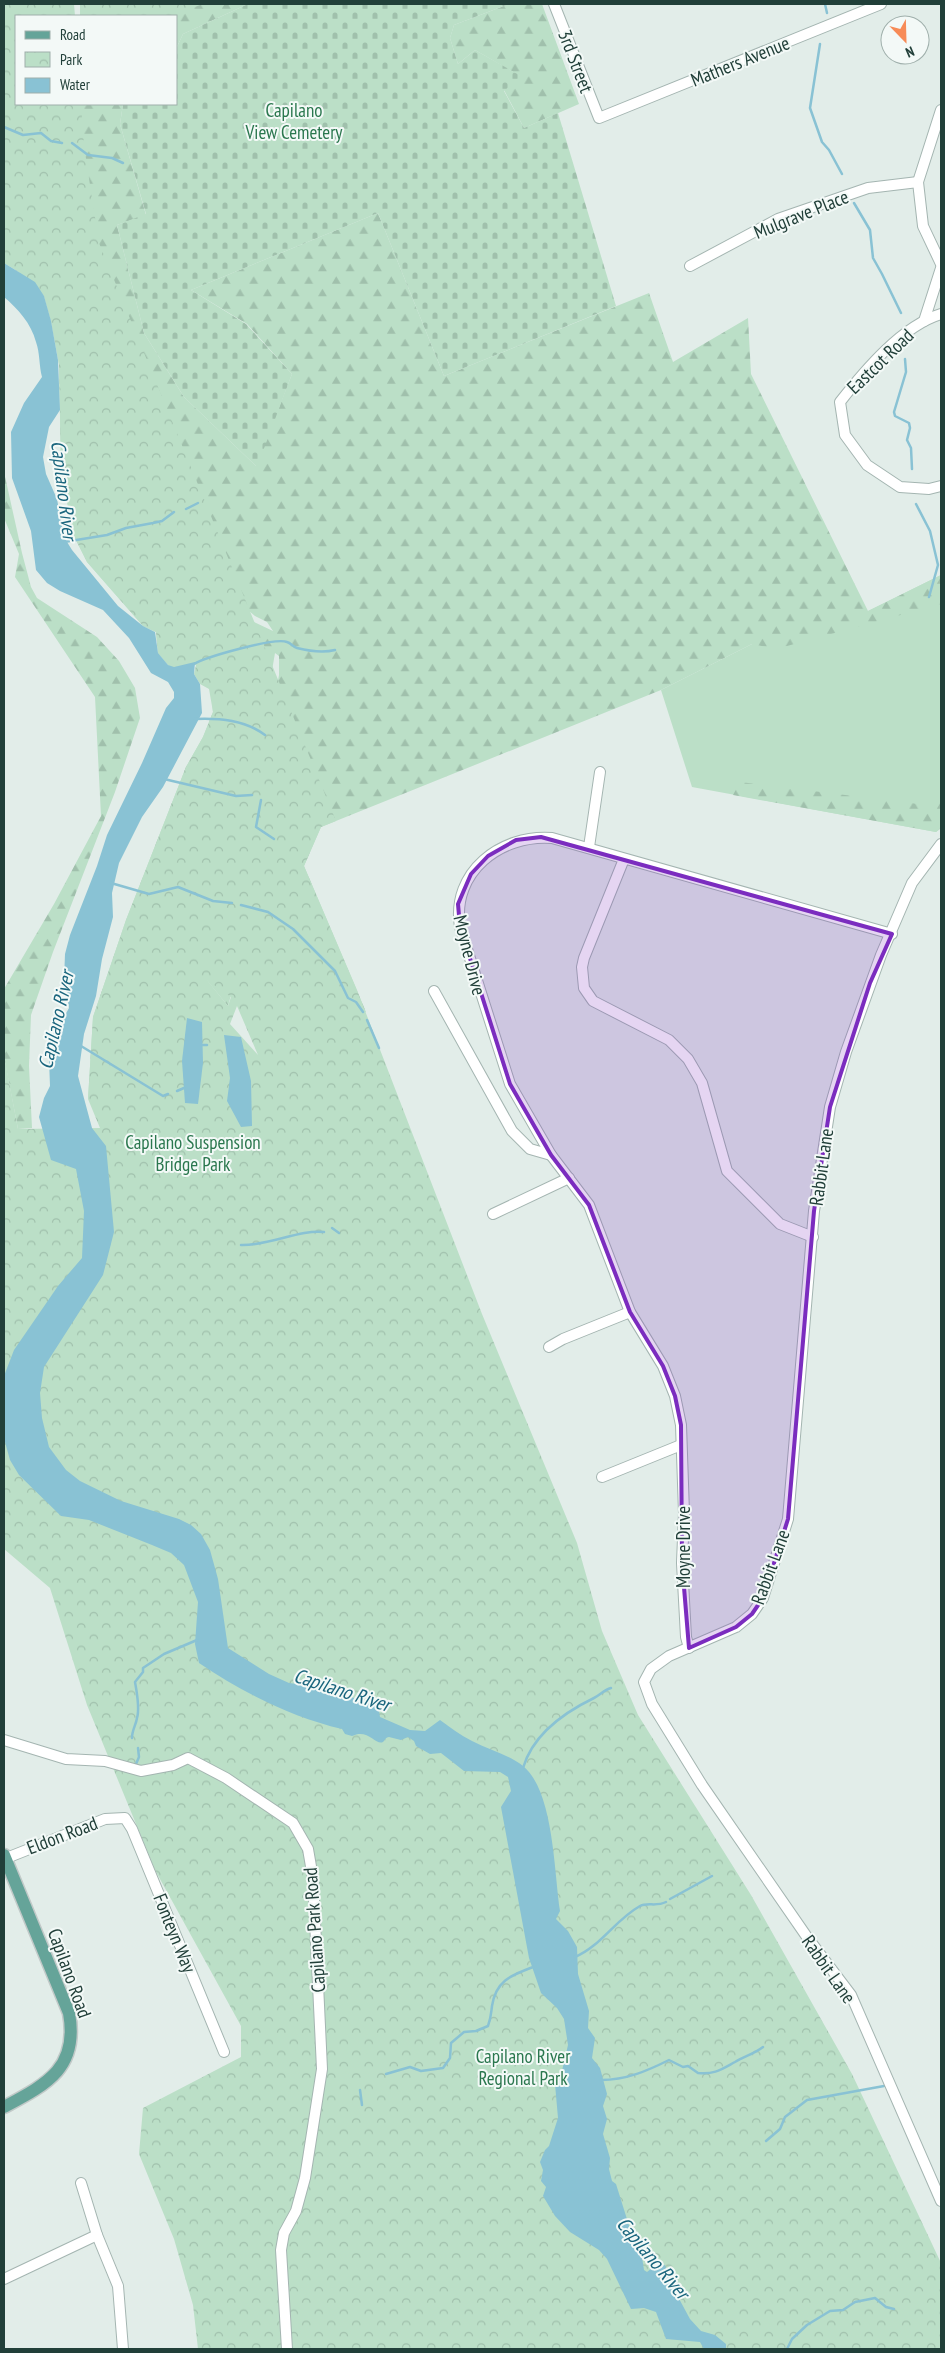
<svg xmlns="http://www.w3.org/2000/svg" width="945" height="2353" font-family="'PT Sans Narrow',sans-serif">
<defs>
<pattern id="forest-firs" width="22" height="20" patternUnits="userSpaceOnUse" patternTransform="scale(1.25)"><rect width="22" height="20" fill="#bbdfc7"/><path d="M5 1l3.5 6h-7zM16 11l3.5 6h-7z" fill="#a0c0ac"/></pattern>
<pattern id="cemetery-stones" width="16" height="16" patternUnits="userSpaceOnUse" patternTransform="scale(1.25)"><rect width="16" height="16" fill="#bbdfc7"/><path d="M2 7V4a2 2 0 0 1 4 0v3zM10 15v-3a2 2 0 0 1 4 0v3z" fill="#a0c0ac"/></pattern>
<pattern id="park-crowns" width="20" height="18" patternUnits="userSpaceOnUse" patternTransform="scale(1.25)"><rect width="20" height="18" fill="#bbdfc7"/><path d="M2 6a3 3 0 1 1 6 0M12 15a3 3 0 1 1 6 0" fill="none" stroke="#a0c0ac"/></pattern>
</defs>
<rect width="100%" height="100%" fill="#e2ede9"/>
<!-- grass -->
<path fill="#bbdfc7" d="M 941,575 L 941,828 L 936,832 L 692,787 L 661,690 L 752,644 L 868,611 Z"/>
<!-- forest -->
<g fill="url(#forest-firs)">
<path d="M 10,4 L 56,4 L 56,16 L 16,16 L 16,104 L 61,104 L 65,173 L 75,223 L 95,278 L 112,312 L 120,353 L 154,444 L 155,468 L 158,478 L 182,521 L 198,556 L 230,604 L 254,622 L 273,631 L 267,622 L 255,616 L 237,601 L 226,586 L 205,554 L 187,513 L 166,477 L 159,439 L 142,397 L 124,341 L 118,311 L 96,266 L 83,225 L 72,161 L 69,104 L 123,104 L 120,124 L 146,215 L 117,225 L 144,333 L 184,397 L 256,466 L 292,374 L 247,324 L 191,290 L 378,213 L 444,376 L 649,293 L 673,362 L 748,318 L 751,374 L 868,611 L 941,575 L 941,604 L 776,649 L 752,644 L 661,690 L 321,827 L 304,866 L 366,1012 L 332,1029 L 310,1056 C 302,1060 296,1057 290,1052 L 263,1011 L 250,995 L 236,959 L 232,931 L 232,923 L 241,906 L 238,883 L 239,869 L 255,835 L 265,780 L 278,727 L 275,696 L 279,675 L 279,656 L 275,653 L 267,700 L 261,701 C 261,710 270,714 272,724 L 257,782 L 252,825 L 231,874 L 234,905 L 228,915 L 224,928 L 233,988 L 228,1006 L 205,978 L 142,1000 L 88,1099 L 93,1017 L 126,920 L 186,767 L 203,737 L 213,712 L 209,670 L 201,660 L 174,668 L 168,665 L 158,653 L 156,632 L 143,626 L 87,562 L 73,534 L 61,468 L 59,364 L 51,321 L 44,296 L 35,282 L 4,263 L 4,10 Z"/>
<path d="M 170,4 L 248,4 L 183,34 L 176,49 L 176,16 L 163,16 Z"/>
<path d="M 509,4 L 542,4 L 579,104 L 524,128 L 504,90 L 520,76 L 475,50 L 458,64 L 450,38 L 454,25 Z"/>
<path d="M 4,472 L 22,553 L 31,587 L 37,598 L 97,637 L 119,661 L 135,688 L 140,718 L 115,792 L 53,952 L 31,1015 L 29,1066 L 32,1128 L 18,1129 L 4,1057 L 4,989 L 54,904 L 101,816 L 95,697 L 15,577 L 19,554 L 4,518 Z"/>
<path d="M 740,782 L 918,804 L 941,796 L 941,828 L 936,832 L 733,795 Z"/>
</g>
<!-- cemetery -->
<path fill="url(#cemetery-stones)" d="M 248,4 L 509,4 L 454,25 L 450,38 L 458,64 L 475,50 L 521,76 L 504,91 L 524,128 L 558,113 L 616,306 L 444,376 L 378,213 L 191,290 L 246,324 L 292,374 L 257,467 L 184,397 L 144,333 L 117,225 L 146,214 L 120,124 L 123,104 L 176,104 L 176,49 L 183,34 Z"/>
<!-- park -->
<g fill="url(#park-crowns)" fill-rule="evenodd">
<path d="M 4,4 L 74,4 L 75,16 L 16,16 L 16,104 L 81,104 L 84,146 L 99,243 L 336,821 L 321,827 L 304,866 L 357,990 L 482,1314 L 577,1543 L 602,1631 L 638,1715 L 751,1895 L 852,2074 L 941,2263 L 941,2349 L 198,2349 L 193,2305 L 174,2239 L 139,2154 L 143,2108 L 241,2057 L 241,2026 L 155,1870 L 87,1705 L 50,1588 L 4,1549 L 4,1055 L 18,1129 L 100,1128 L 88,1099 L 93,1017 L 126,920 L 186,767 L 203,737 L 213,712 L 209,689 L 200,684 L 194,674 L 196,665 L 174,668 L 168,665 L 158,653 L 156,632 L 143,626 L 87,562 L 73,534 L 61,468 L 59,364 L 51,321 L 44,296 L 13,267 L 4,263 ZM 207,980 L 231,997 L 228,1006 ZM 237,1006 L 258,1055 L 230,1024 Z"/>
<path d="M 80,4 L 203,4 L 170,16 L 80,16 Z"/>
</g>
<!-- water -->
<g fill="#89c2d4">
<path d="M 4,263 L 35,282 L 44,296 L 51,321 L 58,360 L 60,410 L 49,427 L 43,457 L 46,474 L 57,499 L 64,537 L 72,550 L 118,606 L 143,626 L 155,632 L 158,653 L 168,665 L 174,667 L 195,662 L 194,674 L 200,684 L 202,713 L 163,787 L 142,817 L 119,863 L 112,893 L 113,917 L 102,959 L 96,996 L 84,1034 L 78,1076 L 92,1128 L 106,1146 L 114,1232 L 103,1275 L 44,1367 L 40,1393 L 42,1418 L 49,1447 L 66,1470 L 80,1481 L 121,1501 L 179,1519 L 191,1525 L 201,1534 L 210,1550 L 218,1579 L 228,1648 L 269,1674 L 289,1683 L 313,1686 L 378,1705 L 380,1717 L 410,1730 L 425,1731 L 440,1720 C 450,1727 460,1735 472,1741 C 489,1750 508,1754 523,1766 C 554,1791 554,1873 560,1911 L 556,1919 L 568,1931 L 577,1947 L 578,1974 L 589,2011 L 588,2028 L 595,2038 L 592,2058 L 600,2068 L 607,2094 L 603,2106 L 607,2119 L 603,2134 L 610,2158 L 609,2169 L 612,2181 L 616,2184 L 631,2232 L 641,2251 L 644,2270 L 647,2272 L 652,2268 L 665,2265 L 670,2282 L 690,2319 L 701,2331 L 715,2335 L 726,2344 L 726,2349 L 704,2349 L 700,2342 L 666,2339 L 656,2312 L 644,2308 L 631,2309 L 607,2259 L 599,2250 L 570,2232 L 555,2216 L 543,2196 L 546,2187 L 541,2181 L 543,2170 L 540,2162 L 545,2150 L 549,2146 L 558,2118 L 555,2084 L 562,2071 L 568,2045 L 564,2019 L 557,2008 L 541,1993 L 529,1958 L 501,1807 L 511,1791 L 508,1777 L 500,1772 L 464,1771 L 441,1753 L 430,1754 L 416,1746 L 414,1741 L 408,1737 L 401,1740 L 389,1737 C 386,1737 385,1740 383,1742 C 376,1746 368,1728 352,1736 L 345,1734 L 342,1729 C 291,1717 242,1692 199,1663 L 195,1644 L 198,1602 L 184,1565 L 171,1553 L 152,1545 L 89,1520 L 61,1516 L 19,1475 L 10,1460 L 5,1442 L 4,1376 L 14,1350 L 58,1286 L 82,1258 L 84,1211 L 76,1169 L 51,1160 L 39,1117 L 44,1098 L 50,1086 L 48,1033 L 55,1021 L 64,1017 L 69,1008 L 64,980 L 65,954 L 70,935 L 97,866 L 107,835 L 142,763 L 166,708 L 174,698 L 174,692 L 168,682 L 151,673 L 129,638 L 103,610 L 60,591 L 47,583 L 36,570 L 31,531 L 12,478 L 11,432 L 24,403 L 42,377 C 39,366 40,353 36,342 C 31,323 18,309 4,297 Z"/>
<path d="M 187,1018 L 202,1022 L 203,1063 L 198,1104 L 185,1103 L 182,1061 Z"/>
<path d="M 224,1035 L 241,1037 L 251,1081 L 252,1126 L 241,1127 L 227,1101 L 230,1078 Z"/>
</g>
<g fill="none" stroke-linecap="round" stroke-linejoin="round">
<!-- stream -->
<g stroke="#89c2d4" stroke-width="2.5">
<path d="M 825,4 L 827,13"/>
<path d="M 820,44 L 810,108 L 822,142 L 829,150 L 842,174"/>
<path d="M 4,127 L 23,135 L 41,133 L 51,141 L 62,143"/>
<path d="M 72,143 L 88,155 L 112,158 L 123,163"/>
<path d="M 854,203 L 870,230 L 873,258 L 882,274 L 901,313"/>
<path d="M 905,359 L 906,372 L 894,412 L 895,416 L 909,423 L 910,428 L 907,440 L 911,448 L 912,469"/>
<path d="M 916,504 L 930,531 L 938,565 L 929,597"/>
<path d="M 186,509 L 198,503"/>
<path d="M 64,542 L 107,535 L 126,528 L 153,523 L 162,521 L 174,512"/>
<path d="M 194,664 C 206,657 275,637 287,642 C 291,643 293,647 297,648 C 309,651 323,653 335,650"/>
<path d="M 195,719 C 220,718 245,720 265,735"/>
<path d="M 164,779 L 236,796 L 252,795"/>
<path d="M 261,800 L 256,827 L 274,839"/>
<path d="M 111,883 L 149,894 L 178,887 L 213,901 L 232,903"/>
<path d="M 241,905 L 268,912 L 293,929 L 335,971 L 348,998 L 356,1002 L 363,1012"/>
<path d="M 367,1020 L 379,1048"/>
<path d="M 203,1045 L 207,1045"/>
<path d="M 81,1046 L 163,1096 L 168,1094"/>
<path d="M 177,1091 L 184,1088"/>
<path d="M 332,1228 L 339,1233"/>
<path d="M 241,1245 C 269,1246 300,1229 324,1232"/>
<path d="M 132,1738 C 132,1730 136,1725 137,1718 C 140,1708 137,1693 135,1682 L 143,1672 L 143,1668 L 164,1654 L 197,1640"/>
<path d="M 136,1764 L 139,1757 L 138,1748"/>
<path d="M 523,1768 C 533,1734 565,1712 594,1698 C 600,1695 604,1690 611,1688"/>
<path d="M 670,1899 L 712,1876"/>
<path d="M 575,1957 C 601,1946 615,1920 640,1906 C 648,1902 656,1907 666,1902"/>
<path d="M 386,2074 L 410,2067 L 421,2071 L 443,2068 L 450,2058 L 451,2043 L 464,2032 L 476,2031 L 488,2026 C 491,2018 491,2014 492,2006 C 496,1980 512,1975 533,1967"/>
<path d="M 601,2080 C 626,2080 647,2071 669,2060 L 683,2067 L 688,2066 L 698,2073 C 714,2075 722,2069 735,2062 C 745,2056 754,2054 763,2047"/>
<path d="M 360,2090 L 362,2105"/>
<path d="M 766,2141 L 780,2129 L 785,2117 L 807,2100 L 884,2086"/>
<path d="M 787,2349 L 792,2339 L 807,2325 L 830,2311 L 843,2310 L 855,2302 L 875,2298 L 886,2307 L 894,2309"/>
</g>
<defs>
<g id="minor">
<path d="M 554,4 L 599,118 L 881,4"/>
<path d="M 941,110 L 918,182 L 923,226 L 941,264"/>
<path d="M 690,266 L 778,219 L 868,188 L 918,182"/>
<path d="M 941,314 C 902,326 865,370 840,402 L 845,435 L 867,465 L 900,487 L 929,489 L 941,486"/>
<path d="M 924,321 L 941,268"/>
<path d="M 941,844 L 912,883 L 881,955 L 846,1052 L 830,1107 L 814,1211 L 788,1519 L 763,1598 L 752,1614 L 736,1627 L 669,1656 L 651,1669 L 644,1682 L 652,1704 L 702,1785 L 807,1937 L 851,1995 L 941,2201"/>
<path d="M 589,847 L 600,772"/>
<path d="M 624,859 L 584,958 L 582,967 L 584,988 L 593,1001 L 669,1040 L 688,1059 L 702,1083 L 727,1171 L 780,1224 L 813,1237"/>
<path d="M 434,991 L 512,1131 L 530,1149 L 551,1155"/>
<path d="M 493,1214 L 569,1178"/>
<path d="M 549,1347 L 563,1339 L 630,1312"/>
<path d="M 602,1477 L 681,1445"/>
<path d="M 689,1648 L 686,1637 L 682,1563 L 684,1513 L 681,1425 L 675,1396 L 663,1366 L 630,1312 L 589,1205 L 551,1155 L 510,1084 L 460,927 C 451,872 501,834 552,838 L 892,934"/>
<path d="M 4,1740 L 66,1759 L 105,1761 L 141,1771 L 173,1765 L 188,1758 L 226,1778 L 293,1823 L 308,1849 L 313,1878 L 322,2069 L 305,2178 L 296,2211 L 284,2233 L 281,2250 L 287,2349"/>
<path d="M 4,1859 L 105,1819 L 125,1818 L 132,1829 L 224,2052"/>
<path d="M 81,2183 L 97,2235 L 118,2286 L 123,2349"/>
<path d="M 4,2279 L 97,2235"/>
</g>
<path id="major" d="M 4,1855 L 69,2013 C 79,2068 47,2084 4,2107"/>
</defs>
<!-- minor casing -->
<use href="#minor" stroke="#a4b5b1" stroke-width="12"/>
<!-- major casing -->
<use href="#major" stroke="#c1c9c8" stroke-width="15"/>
<!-- minor -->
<use href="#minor" stroke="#fff" stroke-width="10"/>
<!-- major -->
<use href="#major" stroke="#65a499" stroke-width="12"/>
</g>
<!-- marked area -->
<path fill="#7b2cbf" fill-opacity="0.2" stroke="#7b2cbf" stroke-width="4" stroke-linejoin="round" d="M 541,837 L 892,934 L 870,983 L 830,1107 L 814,1211 L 788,1519 L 763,1598 L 752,1614 L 736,1627 L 689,1648 L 682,1563 L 681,1425 L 675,1396 L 663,1366 L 630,1312 L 589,1205 L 551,1155 L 510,1084 L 460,927 L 458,904 L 471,874 L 488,856 L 516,840 Z"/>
<g text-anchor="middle" stroke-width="4" stroke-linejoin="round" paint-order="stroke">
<!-- street labels -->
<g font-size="19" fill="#213f39" stroke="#f3f9f7">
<text transform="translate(576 61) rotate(69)" y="7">3rd Street</text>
<text transform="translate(740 61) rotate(-22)" y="7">Mathers Avenue</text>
<text transform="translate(801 214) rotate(-22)" y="7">Mulgrave Place</text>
<text transform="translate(880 361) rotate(-44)" y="7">Eastcot Road</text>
<text transform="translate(470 955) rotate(76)" y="7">Moyne Drive</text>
<text transform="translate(821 1167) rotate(-82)" y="7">Rabbit Lane</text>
<text transform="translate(683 1547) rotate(-90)" y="7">Moyne Drive</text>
<text transform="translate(770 1567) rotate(-70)" y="7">Rabbit Lane</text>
<text transform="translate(62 1835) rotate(-21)" y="7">Eldon Road</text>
<text transform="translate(314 1930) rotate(-94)" y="7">Capilano Park Road</text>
<text transform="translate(175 1933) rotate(68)" y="7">Fonteyn Way</text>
<text transform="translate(829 1969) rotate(55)" y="7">Rabbit Lane</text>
<text transform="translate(70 1973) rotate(70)" y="7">Capilano Road</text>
</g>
<!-- park labels -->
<g font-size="19" fill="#2a774e" stroke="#f3f9f7">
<text x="294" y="117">Capilano<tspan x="294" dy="22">View Cemetery</tspan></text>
<text x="193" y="1149">Capilano Suspension<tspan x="193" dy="22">Bridge Park</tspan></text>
<text x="523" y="2063">Capilano River<tspan x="523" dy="22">Regional Park</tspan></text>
</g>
<!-- water labels -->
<g font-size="20" font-style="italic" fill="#19657d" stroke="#f3f9f7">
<text transform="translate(64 490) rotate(83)" y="7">Capilano River</text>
<text transform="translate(56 1020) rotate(-77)" y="7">Capilano River</text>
<text transform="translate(342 1690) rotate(18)" y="7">Capilano River</text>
<text transform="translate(653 2258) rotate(50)" y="7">Capilano River</text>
</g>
</g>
<!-- border -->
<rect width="945" height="2353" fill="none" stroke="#213f39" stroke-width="10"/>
<!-- legend -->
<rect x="15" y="15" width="162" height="90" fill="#f3f9f7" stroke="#9fafab"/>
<rect x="25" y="31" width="25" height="8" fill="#65a499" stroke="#9fafab"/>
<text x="60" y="40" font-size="15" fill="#213f39">Road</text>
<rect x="25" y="52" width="25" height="15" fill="url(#park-crowns)" stroke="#9fafab"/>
<text x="60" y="65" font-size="15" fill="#213f39">Park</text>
<rect x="25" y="78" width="25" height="15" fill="#89c2d4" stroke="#9fafab"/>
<text x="60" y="90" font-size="15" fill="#213f39">Water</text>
<!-- north arrow -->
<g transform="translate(905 40) rotate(157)"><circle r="24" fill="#f3f9f7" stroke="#9fafab"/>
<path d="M0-4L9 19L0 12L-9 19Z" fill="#f78b57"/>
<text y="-8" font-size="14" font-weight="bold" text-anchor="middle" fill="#213f39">N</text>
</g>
</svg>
